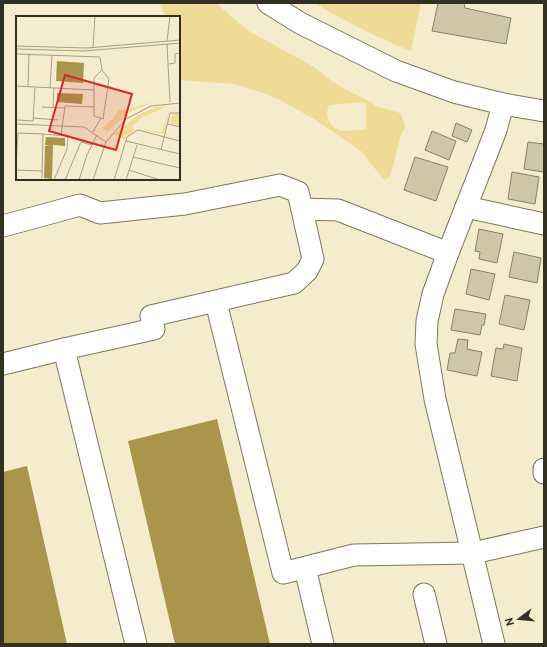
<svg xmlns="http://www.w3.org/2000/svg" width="547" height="647" font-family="Overpass,sans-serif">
<rect width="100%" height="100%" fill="#f5eccd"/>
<!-- green -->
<g fill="#efda96" fill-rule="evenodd">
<path d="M 159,3 L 216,3 L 247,30 L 314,67 L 333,82 L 345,89 L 371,102 L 375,106 L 400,113 C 404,123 408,126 401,134 L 390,177 L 384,180 L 361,151 L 314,119 L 278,99 L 260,92 L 233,84 L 179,80 L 179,17 L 166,17 ZM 364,102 L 366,105 L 366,129 C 359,130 351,131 344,131 C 330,129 324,117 329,105 Z"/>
<path d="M 315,3 L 421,3 L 411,51 C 377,37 345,22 315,3 Z"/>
</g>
<!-- water -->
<g fill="#ab954c">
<path d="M 217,419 L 270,644 L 175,644 L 128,441 Z"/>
<path d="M 27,466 L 67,644 L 3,644 L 3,472 Z"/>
</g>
<!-- building -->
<g fill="#cfc6a8" stroke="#8a8165">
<path d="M 438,3 L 464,3 L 465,8 L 511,18 L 506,44 L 432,31 Z"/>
<path d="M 456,123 L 472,130 L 467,142 L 452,136 Z"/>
<path d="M 432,131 L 456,141 L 449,160 L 425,150 Z"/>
<path d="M 528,142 L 544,144 L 544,172 L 524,169 Z"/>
<path d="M 415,157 L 448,167 L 436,201 L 404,190 Z"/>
<path d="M 512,172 L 539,177 L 535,204 L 508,199 Z"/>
<path d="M 479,229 L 503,234 L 497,263 L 479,259 L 480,252 L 475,251 Z"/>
<path d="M 514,252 L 541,258 L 537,283 L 509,277 Z"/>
<path d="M 471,269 L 495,274 L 489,300 L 466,294 Z"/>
<path d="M 505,295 L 530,300 L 524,330 L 499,324 Z"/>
<path d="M 455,309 L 486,314 L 484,325 L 482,325 L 480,335 L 451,330 Z"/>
<path d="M 458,339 L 468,340 L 467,349 L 482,352 L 477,376 L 447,370 L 450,353 L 455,353 Z"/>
<path d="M 504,344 L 522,348 L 517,381 L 491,376 L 496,348 L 503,349 Z"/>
</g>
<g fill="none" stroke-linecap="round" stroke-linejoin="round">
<defs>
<g id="minor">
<path d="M 268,3 L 300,23 L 396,71 L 454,92 L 503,104 L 544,111"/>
<path d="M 466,207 L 544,224"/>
<path d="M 302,209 L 338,210 L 448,253"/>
<path d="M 3,226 L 80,205 L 100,213 L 185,204 L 280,185 L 298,192 L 313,259 L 307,271 L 294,283 L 151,316 L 154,329 L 64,349"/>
<path d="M 216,302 L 283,573 L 354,555 L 473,553 L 544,537"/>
<path d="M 3,364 L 64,349 L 136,644"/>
<path d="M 544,469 L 544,473"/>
<path d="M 305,568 L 323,644"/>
<path d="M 424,594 L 436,644"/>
<path d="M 494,644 L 435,399 L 426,344 L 427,321 L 433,294 L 448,253 L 484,161 L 496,130 L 503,104"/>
</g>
</defs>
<!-- minor casing -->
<use href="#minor" stroke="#7f775b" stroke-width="23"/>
<!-- minor -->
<use href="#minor" stroke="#fff" stroke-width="21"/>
</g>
<!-- overview -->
<g transform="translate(16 16)">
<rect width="164" height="164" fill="#f5eccd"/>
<path d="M 137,86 L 114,96 L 92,115 L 86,112 L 97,103 L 102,94 L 110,94 ZM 152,90 L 125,102 L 116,111 L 119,114 L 121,113 L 146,116 L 153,95 L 148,118 L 121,113 L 110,120 L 109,124 L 98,118 L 122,99 L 141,91 ZM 156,98 L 164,98 L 164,110 L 154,107 Z" fill="#efda96"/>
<path d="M 41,45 L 68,47 L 67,67 L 40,65 ZM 41,77 L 67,78 L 66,88 L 41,86 ZM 30,121 L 49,122 L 49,130 L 37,129 L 36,163 L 28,162 L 29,130 L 34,129 L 29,129 Z" fill="#ab954c"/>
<path fill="none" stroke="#a7a089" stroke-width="1" d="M 151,25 L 154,0M 151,28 L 154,86M 0,30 L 71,32 L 164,24M 77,31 L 79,0M 0,33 L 68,35 L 164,27M 0,38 L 84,41 L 86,54 L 78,62 L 78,74 L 0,70M 153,48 L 159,47 L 159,38 L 164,37M 12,71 L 13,38M 34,72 L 36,39M 78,74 L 78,100 L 87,103 L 93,63 L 86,54M 26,91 L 49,92M 37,91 L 38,72M 17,102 L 42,104M 0,104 L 17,105 L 19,71M 0,108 L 68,111 L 90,126M 152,108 L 164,111M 77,116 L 85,102M 45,119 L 49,90 L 78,91M 110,125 L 164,138M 145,134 L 154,97 L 164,97M 117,141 L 164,152M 0,149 L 2,117 L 27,118M 0,154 L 26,155M 113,154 L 144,164M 26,162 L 27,118 L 52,120 L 51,133 L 38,164M 49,164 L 65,126 L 76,129M 63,164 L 71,139 L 81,119M 77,164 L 90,126 L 110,103 L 135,90 L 164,87M 98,164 L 111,121 L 122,114 L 164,125M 110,164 L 121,129"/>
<path fill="#d62828" fill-opacity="0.15" stroke="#d62828" stroke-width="2" d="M 49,59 L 116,78 L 100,134 L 33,115 Z"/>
<rect width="164" height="164" fill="none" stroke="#322f23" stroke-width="2"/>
</g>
<!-- border -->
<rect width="547" height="647" fill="none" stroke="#322f23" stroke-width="8"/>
<!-- north arrow -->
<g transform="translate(519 619) rotate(254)" stroke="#f5eccd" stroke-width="3" paint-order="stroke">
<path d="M0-3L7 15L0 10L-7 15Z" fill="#322f23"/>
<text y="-6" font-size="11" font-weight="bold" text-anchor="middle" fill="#322f23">N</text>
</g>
</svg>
